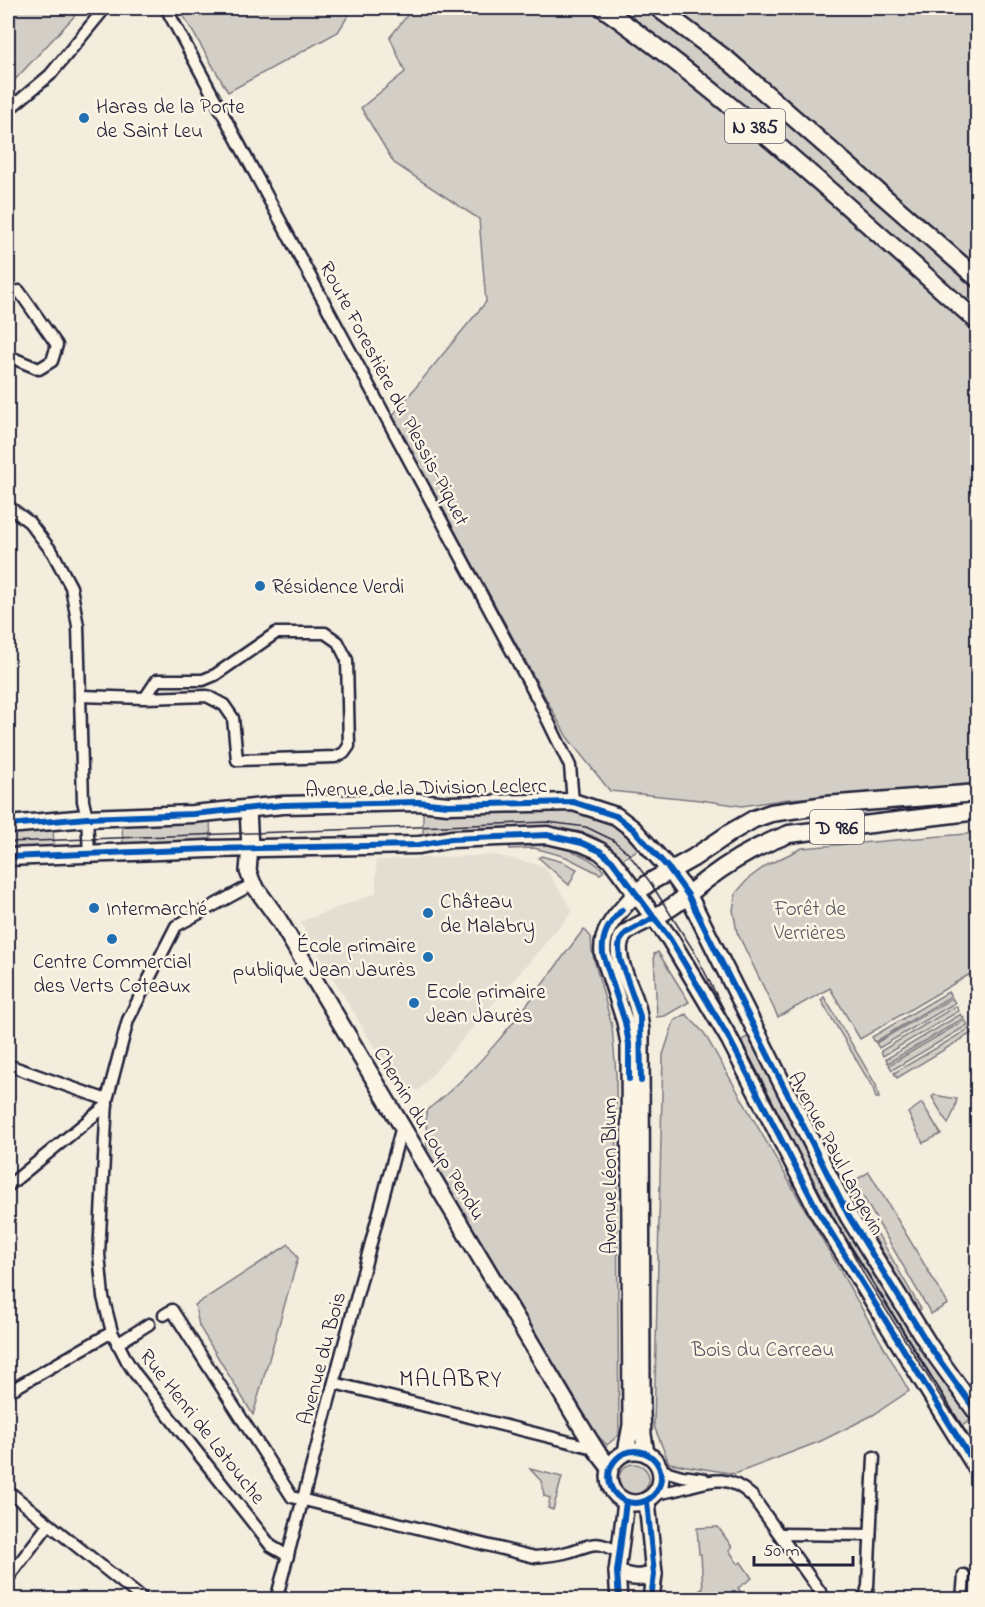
<svg xmlns="http://www.w3.org/2000/svg" width="985" height="1607" font-family="'Indie Flower',sans-serif">
<rect width="100%" height="100%" fill="#f3edde"/>
<filter id="ink" filterUnits="userSpaceOnUse"><feTurbulence type="fractalNoise" baseFrequency=".0167" numOctaves="2"/><feDisplacementMap in="SourceGraphic" scale="12" xChannelSelector="R" yChannelSelector="G"/><feConvolveMatrix kernelMatrix="1 2 1 2 8 2 1 2 1" color-interpolation-filters="sRGB"/></filter>
<g filter="url(#ink)">
<!-- built -->
<path fill="#e3ded2" d="M 494,855 L 544,866 L 573,911 L 419,1090 L 399,1089 L 300,922 L 376,893 L 376,860 Z"/>
<!-- green -->
<g fill="#d4cfc6" stroke="#7b7880" stroke-width="1.5">
<path d="M 8,8 L 82,8 L 8,87 Z"/>
<path d="M 179,8 L 353,8 L 338,32 L 228,92 Z"/>
<path d="M 413,8 L 977,8 L 977,785 L 788,799 L 742,806 L 700,800 L 610,791 L 567,737 L 392,416 L 486,302 L 479,219 L 394,163 L 361,108 L 405,72 L 390,37 Z"/>
<path d="M 423,808 L 571,808 L 610,820 L 642,847 L 623,859 C 612,847 597,836 581,832 C 561,827 540,830 521,830 C 488,831 456,831 423,837 Z"/>
<path d="M 210,820 L 211,842 L 123,845 L 122,823 Z"/>
<path d="M 53,827 L 54,847 L 8,848 L 8,830 Z"/>
<path d="M 977,833 L 977,970 L 860,1039 L 830,988 L 778,1017 L 737,932 L 733,910 L 736,893 L 749,878 L 767,865 L 802,848 Z"/>
<path d="M 545,845 C 567,848 589,855 604,871 L 600,874 L 566,857 L 549,852 L 534,848 L 510,849 L 509,846 Z"/>
<path d="M 541,856 L 563,862 L 577,869 L 569,885 L 539,858 Z"/>
<path d="M 584,929 L 591,937 L 592,952 L 612,1026 L 616,1074 L 619,1435 L 607,1445 L 597,1435 L 427,1151 L 426,1111 C 490,1062 535,993 584,929 Z"/>
<path d="M 658,952 L 689,1002 L 665,1016 L 657,1017 L 654,954 Z"/>
<path d="M 948,992 L 951,996 L 875,1042 L 872,1037 Z"/>
<path d="M 824,997 L 876,1085 L 879,1098 L 876,1098 L 873,1088 L 821,1000 Z"/>
<path d="M 952,998 L 955,1003 L 879,1048 L 876,1043 Z"/>
<path d="M 956,1006 L 959,1011 L 883,1056 L 881,1051 Z"/>
<path d="M 686,1014 L 704,1033 L 909,1391 L 873,1415 L 821,1441 L 735,1474 L 669,1463 L 654,1426 L 663,1055 L 674,1021 Z"/>
<path d="M 961,1014 L 964,1018 L 888,1063 L 886,1059 Z"/>
<path d="M 965,1020 L 968,1025 L 892,1070 L 889,1065 Z"/>
<path d="M 970,1028 L 972,1033 L 897,1078 L 894,1073 Z"/>
<path d="M 751,1035 L 917,1339 L 939,1374 L 973,1419 L 955,1430 L 869,1289 L 736,1043 Z"/>
<path d="M 934,1095 L 957,1099 L 954,1111 L 948,1124 L 932,1097 Z"/>
<path d="M 922,1103 L 941,1134 L 923,1143 L 908,1113 Z"/>
<path d="M 869,1172 L 948,1304 L 931,1314 L 854,1181 Z"/>
<path d="M 849,1184 L 921,1309 L 918,1311 L 844,1186 Z"/>
<path d="M 289,1244 L 298,1258 L 253,1415 L 199,1326 L 195,1305 Z"/>
<circle cx="634" cy="1479" r="15"/>
<path d="M 530,1469 L 562,1477 L 553,1510 L 548,1508 L 550,1498 L 544,1496 L 542,1482 Z"/>
<path d="M 718,1527 L 732,1547 L 729,1550 L 738,1564 L 741,1562 L 752,1578 L 738,1588 L 741,1592 L 730,1599 L 701,1599 L 700,1590 L 703,1589 L 701,1554 L 699,1554 L 697,1528 Z"/>
</g>
<g fill="none" stroke-linecap="round" stroke-linejoin="round">
<defs>
<g id="minor">
<path d="M 166,8 L 538,700 L 570,766 L 573,802"/>
<path d="M 8,110 L 50,75 L 105,8"/>
<path d="M 8,294 L 19,291 L 57,345 L 52,361 L 39,369 L 8,356"/>
<path d="M 8,506 L 29,522 L 53,553 L 71,587 L 78,626 L 83,801 L 87,818 L 89,854"/>
<path d="M 80,696 L 145,698 L 207,696 L 224,705 L 233,718 L 237,760 L 335,757 L 344,753 L 349,746 L 347,660 L 338,642 L 325,633 L 276,633 L 215,675 L 203,680 L 157,680 L 145,698"/>
<path d="M 253,884 L 176,926 L 128,1020 L 107,1100 L 99,1254 L 103,1297 L 112,1332 L 127,1361 L 134,1372 L 271,1546 L 288,1556"/>
<path d="M 8,1065 L 107,1100"/>
<path d="M 8,1186 L 107,1105"/>
<path d="M 164,1315 L 172,1310 L 292,1497 L 535,1557 C 545,1556 555,1555 564,1553 C 591,1547 591,1537 619,1552"/>
<path d="M 117,1344 L 149,1324"/>
<path d="M 334,1383 L 594,1448"/>
<path d="M 8,1392 L 112,1332"/>
<path d="M 661,1470 L 682,1476 L 704,1479"/>
<path d="M 8,1491 L 144,1600"/>
<path d="M 655,1494 C 664,1492 674,1491 683,1488 C 712,1480 727,1473 752,1496 L 826,1600"/>
<path d="M 780,1534 L 870,1535"/>
<path d="M 8,1578 L 49,1524"/>
<path d="M 276,1600 L 402,1126"/>
<path d="M 864,1600 L 868,1586 L 874,1457"/>
<path d="M 962,1600 L 964,1575"/>
</g>
<g id="secondary">
<path d="M 248,809 L 250,848 L 248,871 L 253,884 L 279,920 L 574,1415 L 596,1450 L 610,1468"/>
<circle cx="635" cy="1477" r="26"/>
<path d="M 626,1452 L 631,1425 L 629,1044 L 625,1022 L 603,954 C 600,928 620,912 635,894"/>
<path d="M 646,1453 L 643,1435 L 642,1412 L 641,1031 C 640,1021 639,1012 636,1003 C 631,986 610,951 624,935 C 631,927 643,923 653,918"/>
<path d="M 647,1501 L 654,1574 L 651,1600"/>
<path d="M 617,1572 C 631,1578 639,1579 654,1574"/>
<path d="M 619,1600 L 617,1572 L 626,1502"/>
</g>
<g id="primary">
<path d="M 8,825 L 87,818 L 193,814 L 283,805 L 418,802 L 448,805 L 573,802 L 616,816 L 633,829 L 670,870 L 688,895 L 849,1217 L 930,1347 L 978,1414"/>
<path d="M 8,857 L 209,849 L 419,845 L 451,839 L 547,835 L 582,843 L 600,851 L 612,861 L 670,939 L 704,996 L 730,1040 L 819,1213 L 978,1470"/>
<path d="M 635,894 L 650,882 L 693,858 L 733,831 L 754,819 L 771,813 L 826,805 L 978,793"/>
<path d="M 653,918 C 674,908 688,894 706,880 C 731,861 759,845 789,834 L 978,811"/>
</g>
<g id="trunk">
<path d="M 603,8 C 736,102 855,214 978,322"/>
<path d="M 658,8 L 730,62 L 978,279"/>
</g>
</defs>
<!-- minor casing -->
<use href="#minor" stroke="#22223b" stroke-width="15"/>
<!-- secondary casing -->
<use href="#secondary" stroke="#22223b" stroke-width="20"/>
<!-- primary casing -->
<use href="#primary" stroke="#22223b" stroke-width="21"/>
<!-- trunk casing -->
<use href="#trunk" stroke="#22223b" stroke-width="21"/>
<!-- minor -->
<use href="#minor" stroke="#fcf5e5" stroke-width="10"/>
<!-- secondary -->
<use href="#secondary" stroke="#fcf5e5" stroke-width="15"/>
<!-- primary -->
<use href="#primary" stroke="#fcf5e5" stroke-width="16"/>
<!-- trunk -->
<use href="#trunk" stroke="#fcf5e5" stroke-width="16"/>
<!-- tram -->
<path stroke="#22223b" stroke-width="1.5" d="M 8,842 L 548,822 L 586,827 L 613,840 L 628,853 L 650,882 L 695,953 L 769,1098 L 865,1276 L 940,1396 L 978,1451"/>
<defs>
<g id="cycleway">
<path d="M 8,825 L 87,818 L 193,814 L 283,805 L 418,802 L 448,805 L 573,802 L 616,816 L 633,829 L 670,870 L 688,895 L 849,1217 L 930,1347 L 978,1414"/>
<path d="M 8,857 L 209,849 L 419,845 L 451,839 L 547,835 L 582,843 L 600,851 L 612,861 L 670,939 L 704,996 L 730,1040 L 819,1213 L 978,1470"/>
<path d="M 622,910 C 609,923 601,935 603,954 L 625,1022 L 629,1044 L 629,1079"/>
<path d="M 641,1081 L 640,1016 L 620,959 L 619,947 L 620,941 L 626,933 L 653,918"/>
<circle cx="635" cy="1477" r="26"/>
<path d="M 647,1501 L 654,1574 L 651,1600"/>
<path d="M 619,1600 L 617,1572 L 626,1502"/>
</g>
</defs>
<!-- cycleway casing -->
<use href="#cycleway" stroke="#fcf5e5" stroke-width="10"/>
<!-- cycleway -->
<use href="#cycleway" stroke="#0057b8" stroke-width="6"/>
</g>
</g>
<!-- markers -->
<g fill="#1f6fb2" stroke="#fcf5e5" stroke-width="2">
<circle cx="84" cy="118" r="6"/>
<circle cx="260" cy="586" r="6"/>
<circle cx="94" cy="908" r="6"/>
<circle cx="428" cy="913" r="6"/>
<circle cx="112" cy="939" r="6"/>
<circle cx="428" cy="957" r="6"/>
<circle cx="414" cy="1003" r="6"/>
</g>
<g text-anchor="middle" stroke-width="5" stroke-linejoin="round" paint-order="stroke">
<!-- shield labels -->
<g fill="#fcf5e5" stroke="#63616e" stroke-width="1.5">
<rect x="725" y="109" width="60" height="34" rx="4.5"/>
<rect x="810" y="810" width="54" height="34" rx="4.5"/>
</g>
<g font-size="20" font-weight="bold" fill="#22223b">
<text x="755" y="133">N 385</text>
<text x="837" y="834">D 986</text>
</g>
<!-- poi labels -->
<g font-size="21" fill="#22223b" stroke="#fcf5e5" text-anchor="start">
<text x="96" y="113">Haras de la Porte<tspan x="96" dy="24">de Saint Leu</tspan></text>
<text x="272" y="593">Résidence Verdi</text>
<text x="440" y="908">Château<tspan x="440" dy="24">de Malabry</tspan></text>
<text x="106" y="915">Intermarché</text>
<text x="416" y="952" text-anchor="end">École primaire<tspan x="416" dy="24">publique Jean Jaurès</tspan></text>
<text x="112" y="968" text-anchor="middle">Centre Commercial<tspan x="112" dy="24">des Verts Coteaux</tspan></text>
<text x="426" y="998">Ecole primaire<tspan x="426" dy="24">Jean Jaurès</tspan></text>
</g>
<!-- street labels -->
<g font-size="21" fill="#22223b" stroke="#fcf5e5">
<text transform="translate(395 393) rotate(62)" y="7">Route Forestière du Plessis-Piquet</text>
<text transform="translate(426 787) rotate(-1)" y="7">Avenue de la Division Leclerc</text>
<text transform="translate(430 1133) rotate(59)" y="7">Chemin du Loup Pendu</text>
<text transform="translate(837 1153) rotate(62)" y="7">Avenue Paul Langevin</text>
<text transform="translate(609 1176) rotate(-90)" y="7">Avenue Léon Blum</text>
<text transform="translate(321 1358) rotate(-75)" y="7">Avenue du Bois</text>
<text transform="translate(203 1426) rotate(52)" y="7">Rue Henri de Latouche</text>
</g>
<!-- park labels -->
<g font-size="21" fill="#575665" stroke="#fcf5e5">
<text x="810" y="915">Forêt de<tspan x="810" dy="24">Verrières</tspan></text>
<text x="763" y="1356">Bois du Carreau</text>
</g>
<!-- quarter labels -->
<g font-size="24" letter-spacing="1.5" fill="#22223b" stroke="#fcf5e5">
<text x="451" y="1386">MALABRY</text>
</g>
</g>
<!-- margin -->
<rect width="985" height="1607" fill="none" stroke="#fcf5e5" stroke-width="30"/>
<rect x="15" y="15" width="955" height="1577" fill="none" stroke="#22223b" stroke-width="2" filter="url(#ink)"/>
<!-- scale -->
<path d="M754 1556v9h99v-9" fill="none" stroke="#22223b" stroke-width="3"/>
<text x="763" y="1556" font-size="18" fill="#22223b" stroke="#fcf5e5" stroke-width="4.5" paint-order="stroke">50 m</text>
</svg>
